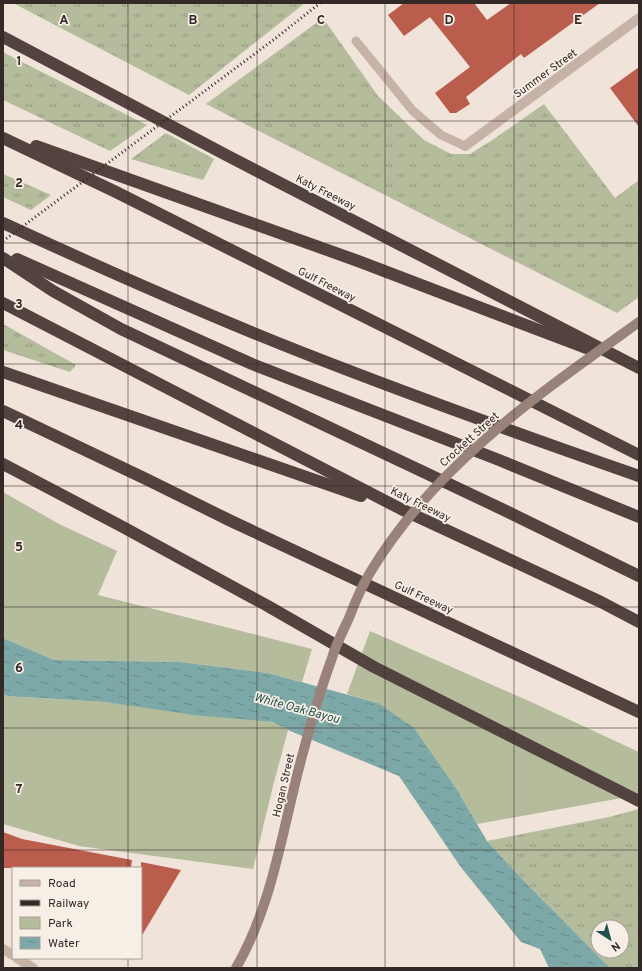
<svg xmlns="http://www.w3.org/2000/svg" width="642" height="971" font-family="Overpass,sans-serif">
<defs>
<pattern id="grass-tufts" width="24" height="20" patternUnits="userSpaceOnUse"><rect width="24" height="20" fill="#b4bc9c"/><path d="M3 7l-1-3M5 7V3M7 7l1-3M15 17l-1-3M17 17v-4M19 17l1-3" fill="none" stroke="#93997f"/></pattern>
<pattern id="water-ripples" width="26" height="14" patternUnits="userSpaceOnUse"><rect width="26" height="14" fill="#7ca9a7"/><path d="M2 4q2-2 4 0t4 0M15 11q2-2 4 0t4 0" fill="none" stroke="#668a88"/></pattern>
</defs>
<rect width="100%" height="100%" fill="#efe3da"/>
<!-- grass -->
<g fill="url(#grass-tufts)" fill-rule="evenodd">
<path d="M 13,3 L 305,3 L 189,95 Z"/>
<path d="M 323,18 L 378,96 L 424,140 L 451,154 L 470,154 L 494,139 L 544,104 L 615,198 L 639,180 L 639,297 L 617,313 L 206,104 Z"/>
<path d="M 3,52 L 16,59 L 147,125 L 110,151 L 3,100 Z"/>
<path d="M 166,133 L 214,159 L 203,180 L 131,159 Z"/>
<path d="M 3,174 L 51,195 L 31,210 L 3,197 Z"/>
<path d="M 3,324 L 12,329 L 76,365 L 70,372 L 3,350 Z"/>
<path d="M 639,809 L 639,968 L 610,968 L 522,879 L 487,841 L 609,817 ZM 598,927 L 622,927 L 622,951 L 598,951 Z"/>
</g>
<!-- park -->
<g fill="#b4bc9c">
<path d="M 3,492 L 59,524 L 117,551 L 98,595 L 312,649 L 302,682 L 268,673 L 180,662 L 54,660 L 3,638 Z"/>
<path d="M 370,631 L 529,701 L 639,752 L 639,794 L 622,798 L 477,824 L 459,793 L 378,703 L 347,694 Z"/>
<path d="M 3,694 L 8,696 L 105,702 L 273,722 L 288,730 L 273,786 L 253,869 L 79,846 L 3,824 Z"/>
</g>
<!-- water -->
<path fill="url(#water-ripples)" d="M 3,638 L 54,660 L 180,662 L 268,673 L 378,703 L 414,728 L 459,793 L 487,841 L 522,879 L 610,968 L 549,968 L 540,949 L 521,942 L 460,866 L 399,776 L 288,730 L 273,722 L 194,715 L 105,702 L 8,696 L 3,694 Z"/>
<!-- building -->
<g fill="#bb5d4c">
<path d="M 404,3 L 474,3 L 487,20 L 511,3 L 600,3 L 524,58 L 521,54 L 466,97 L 470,104 L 456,113 L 450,113 L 435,93 L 470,67 L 430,17 L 404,36 L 388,15 Z"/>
<path d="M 639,67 L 639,127 L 610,88 Z"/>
<path d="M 3,832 L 22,839 L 132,860 L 131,868 L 3,868 Z"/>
<path d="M 141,862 L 181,870 L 141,937 Z"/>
</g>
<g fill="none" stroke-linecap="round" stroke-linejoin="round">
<!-- lane -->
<path stroke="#c6b2a7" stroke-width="9" d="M 356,41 L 413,111 L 441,135 L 465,146"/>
<!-- street -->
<g stroke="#c6b2a7" stroke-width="10">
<path d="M 465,146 L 639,18"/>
<path d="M 3,949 L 13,955"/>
<path d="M 17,958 L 33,968"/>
</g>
<!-- highway -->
<g stroke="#53433f" stroke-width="12">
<path d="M 3,37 L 228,156 L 639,368"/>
<path d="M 3,138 L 116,192 L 639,455"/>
<path d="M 36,146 L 358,261 L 586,348"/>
<path d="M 3,223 C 103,269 204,314 306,354 C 416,397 527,437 639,476"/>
<path d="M 3,258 L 53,291 L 121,329 L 506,511 L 639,576"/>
<path d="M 17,259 L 252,364 L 499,460 L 639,517"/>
<path d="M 3,303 L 401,509 L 601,602 L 639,622"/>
<path d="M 3,372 L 361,496"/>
<path d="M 3,411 L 146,479 L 231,521 L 639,712"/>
<path d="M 3,464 L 121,526 L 266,605 L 374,667 L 639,801"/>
</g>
<!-- rail -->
<path stroke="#332a27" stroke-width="3" stroke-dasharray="1 3" stroke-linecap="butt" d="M 3,241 L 276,38 L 320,3"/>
<!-- secondary-bridge -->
<path stroke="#998279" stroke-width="10" d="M 236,968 C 275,900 283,823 304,749 C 312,719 321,688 332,658 C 336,644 343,631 349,618 C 355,602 362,586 371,571 C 436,464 539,394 639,322"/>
</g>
<!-- grid -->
<path fill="none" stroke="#332a27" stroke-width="1" stroke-opacity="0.55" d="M 128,3 L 128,868M 257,3 L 257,968M 385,3 L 385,968M 514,3 L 514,968M 3,121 L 639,121M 3,243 L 639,243M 3,364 L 639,364M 3,486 L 639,486M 3,607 L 639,607M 3,728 L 639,728M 3,850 L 639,850M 128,958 L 128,968"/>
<g text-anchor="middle" stroke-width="3.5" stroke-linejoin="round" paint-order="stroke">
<!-- street labels -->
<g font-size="11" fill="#332a27" stroke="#f7eee6">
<text transform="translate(545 73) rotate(-36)" y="4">Summer Street</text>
<text transform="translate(326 192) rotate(27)" y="4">Katy Freeway</text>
<text transform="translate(327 284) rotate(27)" y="4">Gulf Freeway</text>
<text transform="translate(469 439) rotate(-42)" y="4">Crockett Street</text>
<text transform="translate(421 504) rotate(26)" y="4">Katy Freeway</text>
<text transform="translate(424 597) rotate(25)" y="4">Gulf Freeway</text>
<text transform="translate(283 785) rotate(-77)" y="4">Hogan Street</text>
</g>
<!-- water labels -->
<g font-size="12" font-style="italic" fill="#21514f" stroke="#f7eee6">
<text transform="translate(297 708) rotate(15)" y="4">White Oak Bayou</text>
</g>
</g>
<g font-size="13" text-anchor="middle" font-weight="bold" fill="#332a27" stroke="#f7eee6" stroke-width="3.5" stroke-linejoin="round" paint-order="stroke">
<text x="64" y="24">A</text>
<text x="193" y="24">B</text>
<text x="321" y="24">C</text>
<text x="449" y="24">D</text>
<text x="578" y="24">E</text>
<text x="19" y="65">1</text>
<text x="19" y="187">2</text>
<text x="19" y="308">3</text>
<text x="19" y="429">4</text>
<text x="19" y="551">5</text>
<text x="19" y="672">6</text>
<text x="19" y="793">7</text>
</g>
<!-- border -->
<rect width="642" height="971" fill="none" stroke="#332a27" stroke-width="8"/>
<!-- legend -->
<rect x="12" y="867" width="130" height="92" fill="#f7eee6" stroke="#a9a09a"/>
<rect x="20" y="880" width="20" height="6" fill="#c6b2a7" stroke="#a9a09a"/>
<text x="48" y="887" font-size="12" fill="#332a27">Road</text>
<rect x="20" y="900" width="20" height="6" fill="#332a27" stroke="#a9a09a"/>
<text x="48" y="907" font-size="12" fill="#332a27">Railway</text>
<rect x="20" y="917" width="20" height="12" fill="#b4bc9c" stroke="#a9a09a"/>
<text x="48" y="927" font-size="12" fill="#332a27">Park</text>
<rect x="20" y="937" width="20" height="12" fill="url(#water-ripples)" stroke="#a9a09a"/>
<text x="48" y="947" font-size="12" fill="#332a27">Water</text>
<!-- north arrow -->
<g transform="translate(610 939) rotate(144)"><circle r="19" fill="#f7eee6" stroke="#a9a09a"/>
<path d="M0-3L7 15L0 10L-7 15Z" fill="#21514f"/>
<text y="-6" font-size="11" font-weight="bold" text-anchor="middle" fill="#332a27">N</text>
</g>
</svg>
